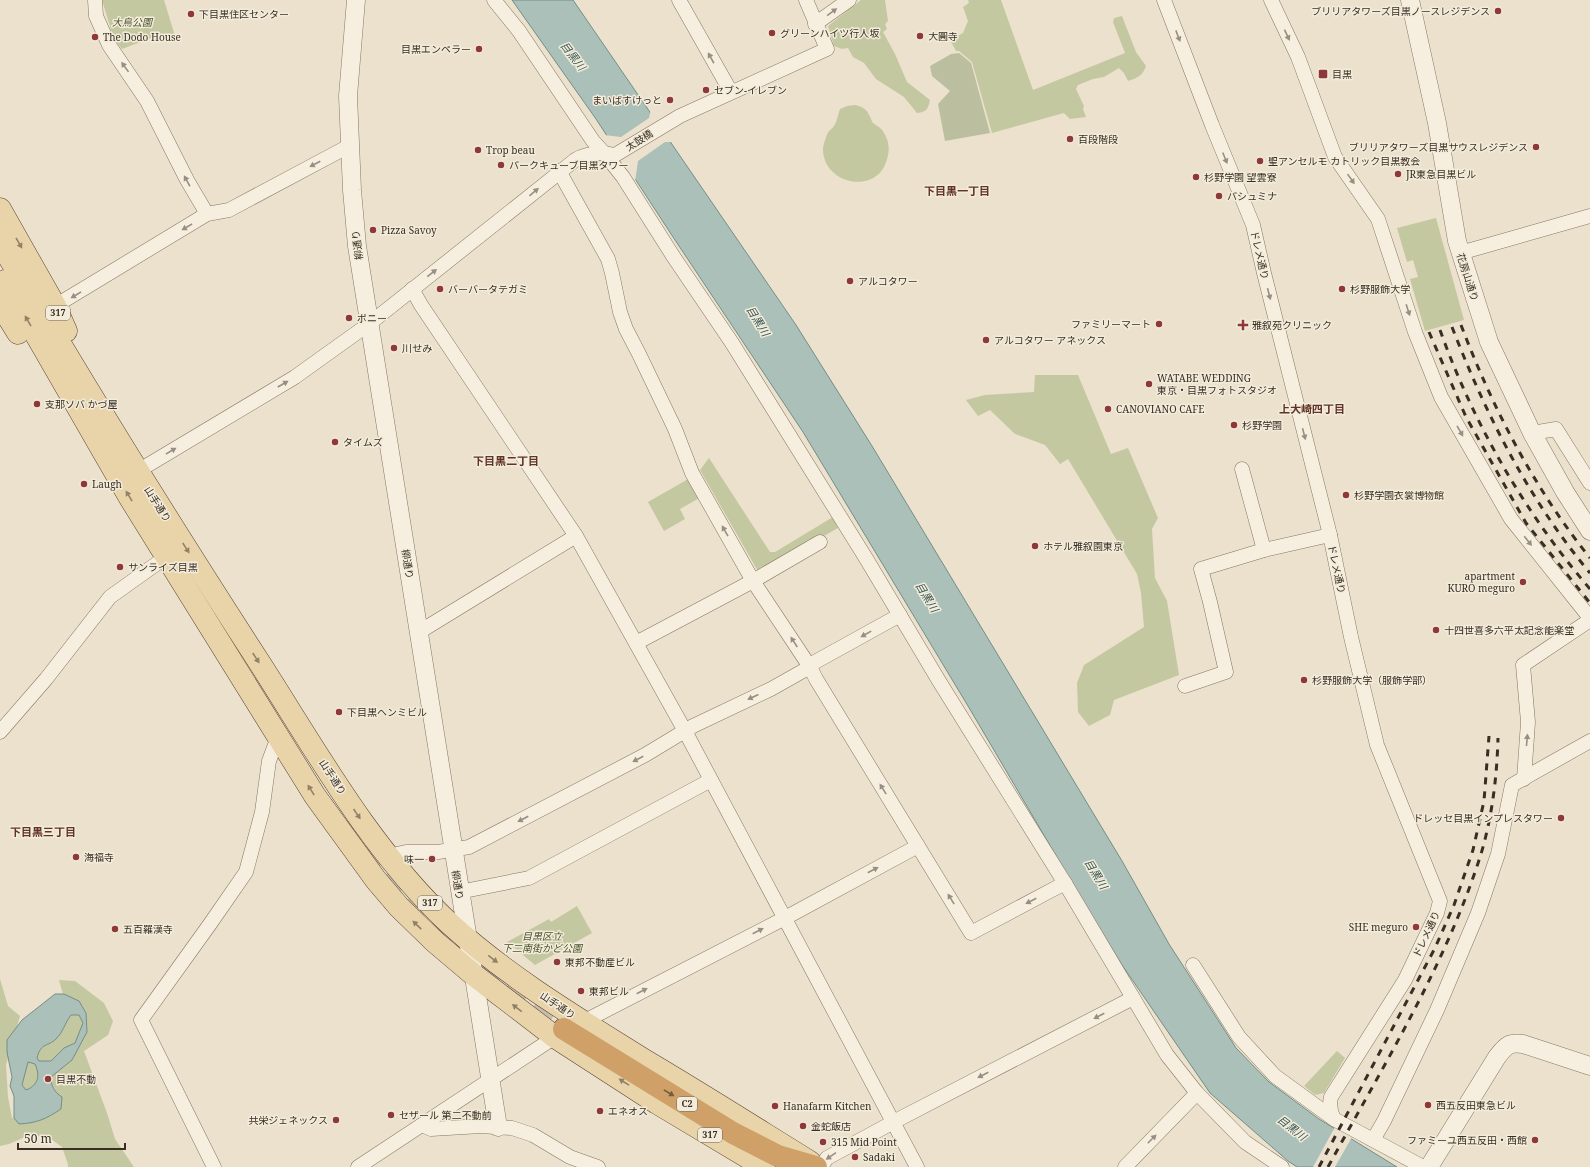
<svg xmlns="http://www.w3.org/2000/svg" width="1590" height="1167" font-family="'Noto Serif','Noto Sans JP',serif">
<rect width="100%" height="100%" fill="#ebe1cd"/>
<!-- green -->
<g fill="#c4c8a1">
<path d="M 102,0 L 164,0 L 175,36 L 151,38 L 122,49 L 114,39 Z"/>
<path d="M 861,0 L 885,0 L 888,21 L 885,24 L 887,29 L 883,32 L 895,54 L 907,82 L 930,100 C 928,109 927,112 917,113 L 904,97 L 876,79 L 864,63 L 853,57 L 848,48 L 842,49 L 834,46 L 828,26 Z"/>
<path d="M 968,0 L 1001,0 L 1033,90 L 1125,53 L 1113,22 L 1114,18 L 1122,16 L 1136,52 L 1146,66 C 1143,75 1138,78 1128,81 L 1124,73 L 1119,68 L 1104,77 L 1093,79 L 1078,85 L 1076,89 L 1084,106 L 1083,109 L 1086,117 L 1070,119 L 1064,113 L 992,133 L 972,62 L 959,51 L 956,51 L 950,40 L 963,33 L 968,21 L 963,7 L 969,3 Z"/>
<path d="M 855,105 C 861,106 867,109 869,115 C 871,118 871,120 873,123 C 877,126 882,128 884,133 C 889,141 890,150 887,159 C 878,196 822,185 823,148 C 824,143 826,135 829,131 C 831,129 833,128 834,126 C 837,122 838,114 840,109 L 847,106 Z"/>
<path d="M 1436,218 L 1464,320 L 1425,331 L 1410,279 L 1418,277 L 1413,260 L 1407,262 L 1397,228 Z"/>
<path d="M 1035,375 L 1078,375 L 1111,454 L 1128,448 L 1158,518 L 1152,529 L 1155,578 L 1167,601 L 1179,675 L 1114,700 L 1110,715 L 1089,726 L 1078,712 L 1077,683 L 1084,665 L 1144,627 L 1141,593 L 1137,574 L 1068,459 L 1060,464 L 1045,445 L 1015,434 L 990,410 L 978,416 L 966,400 L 985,395 L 1034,392 Z"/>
<path d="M 709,458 L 770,552 L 775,552 L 833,517 L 838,528 L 759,573 L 700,470 Z"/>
<path d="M 690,478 L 701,497 L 680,509 L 685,519 L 664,531 L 648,502 Z"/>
<path d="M 577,906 L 592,933 L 535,965 L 507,942 L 549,919 L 551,922 Z"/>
<path d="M 0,979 L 8,1006 L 20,1016 L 6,1065 L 8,1097 L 12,1118 L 23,1116 L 15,1078 L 67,1003 L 62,991 L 59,980 L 75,981 L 104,1003 L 113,1021 L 108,1035 L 84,1051 L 107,1113 L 115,1139 L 134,1167 L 68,1167 L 68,1164 L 62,1147 L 47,1136 L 25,1137 L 9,1144 L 0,1146 Z"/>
<path d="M 1337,1051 L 1345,1058 L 1324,1093 L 1315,1095 L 1304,1086 Z"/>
</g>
<!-- cemetery -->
<path fill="#bbbf9f" d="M 959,53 L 971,63 L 990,133 L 945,141 L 938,104 L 950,91 L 932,76 L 930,66 L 951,54 Z"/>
<!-- water -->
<g fill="#acc0ba" stroke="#738e87" fill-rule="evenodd">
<path d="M 512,0 L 573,0 L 796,325 L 872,446 L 1122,861 L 1169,944 L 1236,1048 L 1269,1082 L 1319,1119 L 1397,1167 L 1297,1167 L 1288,1161 L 1210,1093 L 1122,965 L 1072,883 L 971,711 L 803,432 L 673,237 L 596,119 Z"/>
<path d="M 55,994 L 64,994 L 79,1001 L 86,1013 L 87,1032 L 72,1060 L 51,1077 C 51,1086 54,1092 62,1097 L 61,1109 C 46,1119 37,1123 19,1124 L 14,1118 L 14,1096 L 10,1086 L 12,1077 L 7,1052 L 7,1040 L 22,1020 ZM 71,1015 L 79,1015 L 83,1023 L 75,1043 L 64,1048 L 51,1061 L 39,1061 L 37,1058 C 41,1042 48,1047 56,1039 C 63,1033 65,1022 71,1015 ZM 28,1062 L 35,1064 C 40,1075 39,1085 26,1090 L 22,1085 Z"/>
</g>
<!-- pier -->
<g fill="#ebe1cd">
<path d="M 651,109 L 673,142 L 665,142 L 638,161 L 635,182 L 604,135 L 621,137 L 649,118 Z"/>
<path d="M 1335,1127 L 1352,1137 L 1335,1167 L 1313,1167 Z"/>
</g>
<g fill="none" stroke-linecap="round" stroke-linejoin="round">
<!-- motorway-tunnel -->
<path stroke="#c7bdab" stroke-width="22" stroke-dasharray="22 11" stroke-linecap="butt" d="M 346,822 C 388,879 439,931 493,976 C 516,995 540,1012 564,1029"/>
<defs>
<g id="minor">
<path d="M 95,0 L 96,16 L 109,45 L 147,101 L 187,180 L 207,214"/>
<path d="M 494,0 L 519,31 L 593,141 L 604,153 L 623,177 L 673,256 L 732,343 L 867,560 L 939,681 L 1066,885 L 1167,1055 L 1197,1093 L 1245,1142 L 1282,1167"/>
<path d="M 679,0 L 731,92"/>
<path d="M 1164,0 L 1212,125 L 1253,225 L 1264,273 L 1330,535 L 1351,637 L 1377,745 L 1440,901 L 1437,913 L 1405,980 L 1331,1097 C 1329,1105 1330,1111 1334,1119"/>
<path d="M 1271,0 L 1298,57 L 1335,157 L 1378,219 L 1415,332 L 1441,397 L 1511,519 L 1590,618"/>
<path d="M 815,24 L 849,0"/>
<path d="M 559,171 L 608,259 L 612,273 L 620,312 L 626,329 L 639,354 L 675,429 L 692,473 L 753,581 L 810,667 L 816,679 L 971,933 L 1065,883"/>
<path d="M 1460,253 L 1590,216"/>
<path d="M 412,289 L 421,305 L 576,536 L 685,731 L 917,1167"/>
<path d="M 55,306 L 207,214 L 229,210 L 349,146"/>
<path d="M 1532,433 L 1556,429 L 1590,483"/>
<path d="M 1242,469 L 1264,550"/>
<path d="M 138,471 L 295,377 L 320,359 L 369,324 L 575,160 C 587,153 601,152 615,155 L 680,116 L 827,49 L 806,0"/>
<path d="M 419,632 L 576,536"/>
<path d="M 636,643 L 753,581 L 820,542"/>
<path d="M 1185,686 L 1226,672 L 1210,602 L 1201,569 L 1264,550 L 1330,535"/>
<path d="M 0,732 L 46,679 L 110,597 L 166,557"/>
<path d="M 1524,779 L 1528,722 L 1523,665 L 1590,620"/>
<path d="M 388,856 L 406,852 L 438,852 L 469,847 L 645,755 L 693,726 L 771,689 L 810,667 L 815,662 L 900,615"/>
<path d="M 459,892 L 529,878 L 711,780"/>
<path d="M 1193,965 L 1239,1037 L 1275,1076 L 1334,1119 L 1423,1167"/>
<path d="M 583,1022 L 785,918 L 918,846"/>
<path d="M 422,1125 L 431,1129 L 481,1126 L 512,1128 L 533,1135 L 570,1157 L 598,1167"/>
<path d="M 1373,1140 L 1384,1121 L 1437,1010 L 1478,913 L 1498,854 L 1512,785 L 1590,741"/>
<path d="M 214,1167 L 141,1020 L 210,924 L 246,872 L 262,812 L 269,761 L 278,737"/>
<path d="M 358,1167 L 555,1037"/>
<path d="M 821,1167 L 827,1158 L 901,1118 L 1133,998"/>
<path d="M 1125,1167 L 1197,1093"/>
</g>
<g id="tertiary">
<path d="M 356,0 L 348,96 L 352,190 L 357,246 L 498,1127"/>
<path d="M 1410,0 L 1437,123 L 1457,241 L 1489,342 L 1532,433 L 1565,492 L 1590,531"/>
<path d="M 1429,1167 L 1497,1057 C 1506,1046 1508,1042 1523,1044 L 1590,1066"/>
</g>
<g id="primary">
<path d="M 0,209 L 55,306 L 66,331"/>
<path d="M 0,242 C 83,385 171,526 261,665 C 318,754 371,850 449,923 C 508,977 577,1018 644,1060 C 700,1093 755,1128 810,1162"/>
<path d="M 5,281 L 130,498 L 315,796 L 376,880 L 399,907 L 435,942 L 474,975 L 555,1037 L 657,1103 L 764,1167"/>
<path d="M 0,304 L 18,333"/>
</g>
<path id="motorway" d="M 564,1029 L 733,1133 L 778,1156 L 816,1167"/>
</defs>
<!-- minor casing -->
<use href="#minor" stroke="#877562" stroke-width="15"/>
<!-- tertiary casing -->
<use href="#tertiary" stroke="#877562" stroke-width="19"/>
<!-- primary casing -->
<use href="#primary" stroke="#554435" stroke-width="23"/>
<!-- motorway casing -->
<use href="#motorway" stroke="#554435" stroke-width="23"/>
<!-- minor -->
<use href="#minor" stroke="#f6efdf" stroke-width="14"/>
<!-- tertiary -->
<use href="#tertiary" stroke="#f6efdf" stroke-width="18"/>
<!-- primary -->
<use href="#primary" stroke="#e9d4aa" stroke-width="22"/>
<!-- motorway -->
<use href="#motorway" stroke="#cfa169" stroke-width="22"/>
<!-- rail -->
<g stroke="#392e23" stroke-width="3" stroke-dasharray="7 7" stroke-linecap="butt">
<path d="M 1461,325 C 1493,409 1534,488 1590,558"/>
<path d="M 1452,327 C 1486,415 1529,500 1590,573"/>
<path d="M 1440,330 C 1474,425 1525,513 1590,589"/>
<path d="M 1429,332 L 1466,417 L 1526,523 L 1590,603"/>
<path d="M 1319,1167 L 1435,948 L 1454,905 L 1473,850 L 1484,801 L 1489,736"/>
<path d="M 1328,1167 C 1383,1066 1446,965 1481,854 C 1492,817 1497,777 1498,738"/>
</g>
</g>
<!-- one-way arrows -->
<defs><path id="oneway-solid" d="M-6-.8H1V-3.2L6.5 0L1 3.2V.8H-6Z"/></defs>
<g fill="#988e81">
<use href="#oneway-solid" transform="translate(832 12) rotate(-36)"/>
<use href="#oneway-solid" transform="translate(1287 35) rotate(65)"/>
<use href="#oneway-solid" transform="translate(1178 36) rotate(69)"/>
<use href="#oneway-solid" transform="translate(711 58) rotate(-119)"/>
<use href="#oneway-solid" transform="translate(125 67) rotate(-126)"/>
<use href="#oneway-solid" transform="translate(1225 158) rotate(68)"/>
<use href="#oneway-solid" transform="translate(315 164) rotate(152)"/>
<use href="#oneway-solid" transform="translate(1351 179) rotate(55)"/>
<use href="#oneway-solid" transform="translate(187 181) rotate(-119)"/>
<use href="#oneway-solid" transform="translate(534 192) rotate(-40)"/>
<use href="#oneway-solid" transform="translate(187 227) rotate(149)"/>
<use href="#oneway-solid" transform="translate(432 273) rotate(-38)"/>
<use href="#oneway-solid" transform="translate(1269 294) rotate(76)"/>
<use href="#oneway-solid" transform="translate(76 295) rotate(149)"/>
<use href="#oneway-solid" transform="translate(1408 310) rotate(72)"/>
<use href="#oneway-solid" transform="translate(283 384) rotate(-30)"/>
<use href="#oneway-solid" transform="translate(1460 431) rotate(60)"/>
<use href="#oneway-solid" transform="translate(1304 434) rotate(76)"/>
<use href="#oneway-solid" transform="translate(171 451) rotate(-31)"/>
<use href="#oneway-solid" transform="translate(725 531) rotate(-120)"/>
<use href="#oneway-solid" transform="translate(1528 541) rotate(52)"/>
<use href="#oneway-solid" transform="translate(866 634) rotate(151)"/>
<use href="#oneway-solid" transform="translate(794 642) rotate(-123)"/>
<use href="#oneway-solid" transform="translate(753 697) rotate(155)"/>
<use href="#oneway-solid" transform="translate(1527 740) rotate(-85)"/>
<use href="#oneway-solid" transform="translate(638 759) rotate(153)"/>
<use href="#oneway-solid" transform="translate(883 789) rotate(-122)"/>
<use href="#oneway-solid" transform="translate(523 819) rotate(152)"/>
<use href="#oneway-solid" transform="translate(873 870) rotate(-28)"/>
<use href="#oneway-solid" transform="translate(951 899) rotate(-122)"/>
<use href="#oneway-solid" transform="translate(1031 901) rotate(152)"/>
<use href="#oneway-solid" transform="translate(758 931) rotate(-27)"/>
<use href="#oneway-solid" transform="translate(642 991) rotate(-27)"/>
<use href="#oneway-solid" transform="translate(1099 1016) rotate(153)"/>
<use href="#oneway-solid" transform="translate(983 1075) rotate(153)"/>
<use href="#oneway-solid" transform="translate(1152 1139) rotate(-45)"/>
<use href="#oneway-solid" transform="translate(831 1156) rotate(146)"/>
</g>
<g fill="#918166">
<use href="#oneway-solid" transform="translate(19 243) rotate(60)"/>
<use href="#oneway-solid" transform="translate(28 321) rotate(-120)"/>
<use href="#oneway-solid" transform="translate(129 496) rotate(-121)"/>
<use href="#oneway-solid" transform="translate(186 548) rotate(57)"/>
<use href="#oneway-solid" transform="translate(256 658) rotate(57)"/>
<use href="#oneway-solid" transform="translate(311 790) rotate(-122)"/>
<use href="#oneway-solid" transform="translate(357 814) rotate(56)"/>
<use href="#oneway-solid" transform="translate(417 925) rotate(-136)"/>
<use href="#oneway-solid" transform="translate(493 959) rotate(38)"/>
<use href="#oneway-solid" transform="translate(517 1008) rotate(-143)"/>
<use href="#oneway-solid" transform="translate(624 1082) rotate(-148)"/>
</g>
<use fill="#755c3f" href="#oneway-solid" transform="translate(669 1093) rotate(31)"/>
<!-- markers -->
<g fill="#8f383a" stroke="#f3ecdb" stroke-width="1.5">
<circle cx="1498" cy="11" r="4"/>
<circle cx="191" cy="14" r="4"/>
<circle cx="772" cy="33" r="4"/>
<circle cx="920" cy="36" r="4"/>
<circle cx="95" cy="37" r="4"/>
<circle cx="479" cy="49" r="4"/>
<rect x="1318" y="69" width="10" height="10" rx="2"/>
<circle cx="706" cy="90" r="4"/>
<circle cx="670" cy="100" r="4"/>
<circle cx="1070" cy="139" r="4"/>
<circle cx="1536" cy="147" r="4"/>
<circle cx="478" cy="150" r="4"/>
<circle cx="1260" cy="161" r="4"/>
<circle cx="501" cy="165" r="4"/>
<circle cx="1398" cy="174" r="4"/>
<circle cx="1196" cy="177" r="4"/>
<circle cx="1219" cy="196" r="4"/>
<circle cx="373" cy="230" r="4"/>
<circle cx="850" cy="281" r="4"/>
<circle cx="440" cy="289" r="4"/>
<circle cx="1342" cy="289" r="4"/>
<circle cx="349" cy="318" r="4"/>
<circle cx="1159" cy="324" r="4"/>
<path d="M1241 319h4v4h4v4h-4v4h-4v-4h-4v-4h4z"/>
<circle cx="986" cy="340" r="4"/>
<circle cx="394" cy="348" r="4"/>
<circle cx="1149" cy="384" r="4"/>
<circle cx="37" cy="404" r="4"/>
<circle cx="1108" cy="409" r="4"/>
<circle cx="1234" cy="425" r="4"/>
<circle cx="335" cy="442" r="4"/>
<circle cx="84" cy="484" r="4"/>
<circle cx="1346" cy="495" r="4"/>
<circle cx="1035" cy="546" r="4"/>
<circle cx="120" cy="567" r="4"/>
<circle cx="1523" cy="582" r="4"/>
<circle cx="1436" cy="630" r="4"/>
<circle cx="1304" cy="680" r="4"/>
<circle cx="339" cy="712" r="4"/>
<circle cx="1561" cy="818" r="4"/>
<circle cx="76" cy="857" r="4"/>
<circle cx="432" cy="859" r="4"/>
<circle cx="1416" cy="927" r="4"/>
<circle cx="115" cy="929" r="4"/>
<circle cx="557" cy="962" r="4"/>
<circle cx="581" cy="991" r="4"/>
<circle cx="48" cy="1079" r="4"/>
<circle cx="1428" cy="1105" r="4"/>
<circle cx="775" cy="1106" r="4"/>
<circle cx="600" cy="1111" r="4"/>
<circle cx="391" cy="1115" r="4"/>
<circle cx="336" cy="1120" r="4"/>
<circle cx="803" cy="1126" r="4"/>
<circle cx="1535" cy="1140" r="4"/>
<circle cx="823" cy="1142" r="4"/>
<circle cx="855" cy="1157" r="4"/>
</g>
<g text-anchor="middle" stroke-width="3" stroke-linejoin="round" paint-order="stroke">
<!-- shield labels -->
<g fill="#f3ecdb" stroke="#71675a" stroke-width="1">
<rect x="46" y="306" width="24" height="14" rx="3"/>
<rect x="418" y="896" width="24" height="14" rx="3"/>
<rect x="677" y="1097" width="20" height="14" rx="3"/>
<rect x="698" y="1128" width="24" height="14" rx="3"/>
</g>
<g font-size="9" font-weight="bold" fill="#392e23">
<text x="58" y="316">317</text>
<text x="430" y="906">317</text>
<text x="687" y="1107">C2</text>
<text x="710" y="1138">317</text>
</g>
<!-- poi labels -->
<g font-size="10" fill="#392e23" stroke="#f3ecdb" text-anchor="start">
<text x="1490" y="15" text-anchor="end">ブリリアタワーズ目黒ノースレジデンス</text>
<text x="199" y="18">下目黒住区センター</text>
<text x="780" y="37">グリーンハイツ行人坂</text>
<text x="928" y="40">大圓寺</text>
<text x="103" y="41">The Dodo House</text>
<text x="471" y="53" text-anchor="end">目黒エンペラー</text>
<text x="1332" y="78">目黒</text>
<text x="714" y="94">セブン-イレブン</text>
<text x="662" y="104" text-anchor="end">まいばすけっと</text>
<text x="1078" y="143">百段階段</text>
<text x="1528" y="151" text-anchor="end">ブリリアタワーズ目黒サウスレジデンス</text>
<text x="486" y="154">Trop beau</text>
<text x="1268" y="165">聖アンセルモ カトリック目黒教会</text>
<text x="509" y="169">パークキューブ目黒タワー</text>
<text x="1406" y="178">JR東急目黒ビル</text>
<text x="1204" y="181">杉野学園 望雲寮</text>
<text x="1227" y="200">パシュミナ</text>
<text x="381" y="234">Pizza Savoy</text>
<text x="858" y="285">アルコタワー</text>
<text x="448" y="293">バーバータテガミ</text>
<text x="1350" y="293">杉野服飾大学</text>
<text x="357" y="322">ポニー</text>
<text x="1151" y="328" text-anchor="end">ファミリーマート</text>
<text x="1252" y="329">雅叙苑クリニック</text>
<text x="994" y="344">アルコタワー アネックス</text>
<text x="402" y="352">川せみ</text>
<text x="1157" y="382">WATABE WEDDING<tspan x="1157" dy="12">東京・目黒フォトスタジオ</tspan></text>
<text x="45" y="408">支那ソバ かづ屋</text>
<text x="1116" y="413">CANOVIANO CAFE</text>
<text x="1242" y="429">杉野学園</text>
<text x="343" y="446">タイムズ</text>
<text x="92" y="488">Laugh</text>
<text x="1354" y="499">杉野学園衣裳博物館</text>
<text x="1043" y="550">ホテル雅叙園東京</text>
<text x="128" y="571">サンライズ目黒</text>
<text x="1515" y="580" text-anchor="end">apartment<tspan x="1515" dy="12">KURO meguro</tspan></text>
<text x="1444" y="634">十四世喜多六平太記念能楽堂</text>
<text x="1312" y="684">杉野服飾大学（服飾学部）</text>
<text x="347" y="716">下目黒ヘンミビル</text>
<text x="1553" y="822" text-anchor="end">ドレッセ目黒インプレスタワー</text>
<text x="84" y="861">海福寺</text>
<text x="424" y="863" text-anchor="end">味一</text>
<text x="1408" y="931" text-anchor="end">SHE meguro</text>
<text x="123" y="933">五百羅漢寺</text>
<text x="565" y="966">東邦不動産ビル</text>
<text x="589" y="995">東邦ビル</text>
<text x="56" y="1083">目黒不動</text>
<text x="1436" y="1109">西五反田東急ビル</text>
<text x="783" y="1110">Hanafarm Kitchen</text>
<text x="608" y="1115">エネオス</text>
<text x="399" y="1119">セザール 第二不動前</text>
<text x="328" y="1124" text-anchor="end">共栄ジェネックス</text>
<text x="811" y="1130">金蛇飯店</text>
<text x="1527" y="1144" text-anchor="end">ファミーユ西五反田・西館</text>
<text x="831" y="1146">315 Mid Point</text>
<text x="863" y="1161">Sadaki</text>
</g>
<!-- park labels -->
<g font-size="10" font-style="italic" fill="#4a532c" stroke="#f3ecdb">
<text x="132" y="26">大鳥公園</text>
<text x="542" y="940">目黒区立<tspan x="542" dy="12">下二南街かど公園</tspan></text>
</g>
<!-- street labels -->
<g font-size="10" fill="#392e23" stroke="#f3ecdb">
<text transform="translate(639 140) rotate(-32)" y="4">太鼓橋</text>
<text transform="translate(357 245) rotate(-97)" y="4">柳通り</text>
<text transform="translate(1260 255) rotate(77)" y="4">ドレメ通り</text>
<text transform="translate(1468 277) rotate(72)" y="4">花房山通り</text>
<text transform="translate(158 504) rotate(58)" y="4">山手通り</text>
<text transform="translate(408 564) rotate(81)" y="4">柳通り</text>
<text transform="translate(1337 569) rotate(78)" y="4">ドレメ通り</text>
<text transform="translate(333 777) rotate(57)" y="4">山手通り</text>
<text transform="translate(458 885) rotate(81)" y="4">柳通り</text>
<text transform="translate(1426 934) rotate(-65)" y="4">ドレメ通り</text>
<text transform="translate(558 1005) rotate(34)" y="4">山手通り</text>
</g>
<!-- water labels -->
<g font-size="11" font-style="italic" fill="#355754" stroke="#f3ecdb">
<text transform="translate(573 56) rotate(52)" y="4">目黒川</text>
<text transform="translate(758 321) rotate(59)" y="4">目黒川</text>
<text transform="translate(927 597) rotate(59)" y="4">目黒川</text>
<text transform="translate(1096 874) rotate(59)" y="4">目黒川</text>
<text transform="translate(1292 1128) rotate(38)" y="4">目黒川</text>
</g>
<!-- neighbourhood labels -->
<g font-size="11" font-weight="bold" fill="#613327" stroke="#f3ecdb">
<text x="957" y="195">下目黒一丁目</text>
<text x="1312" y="413">上大崎四丁目</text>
<text x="506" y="465">下目黒二丁目</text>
<text x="43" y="836">下目黒三丁目</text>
</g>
</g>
<!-- scale -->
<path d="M18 1143v6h107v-6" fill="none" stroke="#392e23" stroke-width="2"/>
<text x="24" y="1143" font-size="12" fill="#392e23" stroke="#f3ecdb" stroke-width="3" paint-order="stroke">50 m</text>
</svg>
